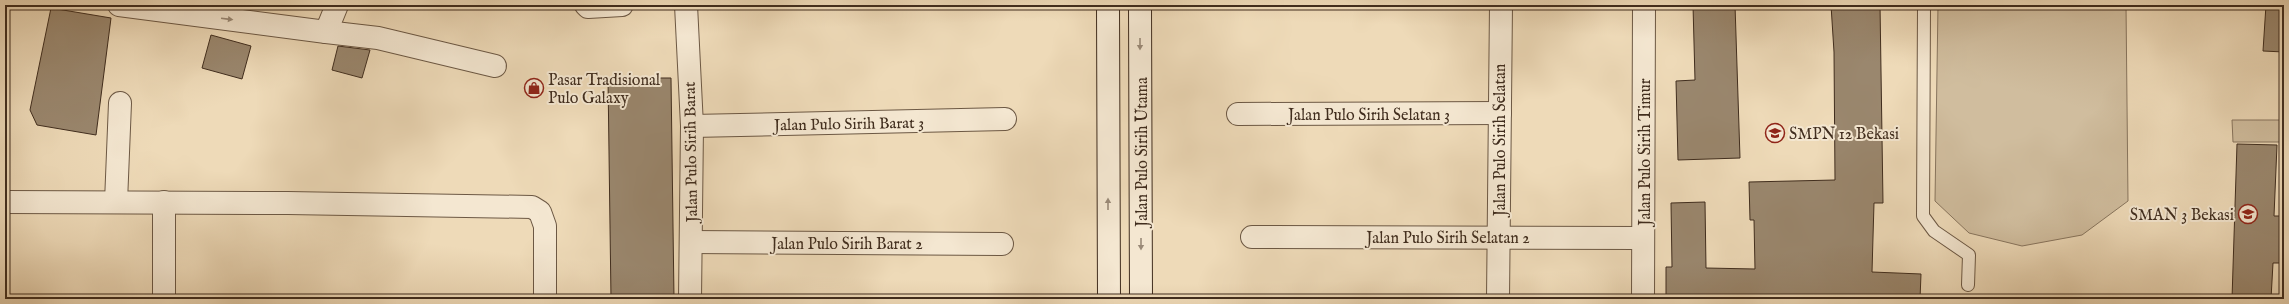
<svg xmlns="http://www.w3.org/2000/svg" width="2289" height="304" font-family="'IM FELL English',serif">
<rect width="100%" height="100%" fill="#eedab8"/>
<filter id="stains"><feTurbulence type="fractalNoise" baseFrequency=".005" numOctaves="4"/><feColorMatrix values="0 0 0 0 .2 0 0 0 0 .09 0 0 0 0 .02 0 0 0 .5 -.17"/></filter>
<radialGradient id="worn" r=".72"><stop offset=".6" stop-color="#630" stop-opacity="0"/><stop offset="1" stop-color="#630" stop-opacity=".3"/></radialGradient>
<!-- green -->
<g fill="#d0bd9e" stroke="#88755e">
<path d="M 1938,5 L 2126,5 L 2128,201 L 2082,235 L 2022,246 L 1969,233 L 1935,201 Z"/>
<path d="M 2232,120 L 2284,120 L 2284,142 L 2233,142 Z"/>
</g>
<!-- building -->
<g fill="#9a876e" stroke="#402d1e">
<path d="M 1693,5 L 1735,5 L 1740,158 L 1678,160 L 1676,81 L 1695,80 Z"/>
<path d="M 1831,5 L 1880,5 L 1883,203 L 1874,203 L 1872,272 L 1921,274 L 1920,299 L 1666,299 L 1666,267 L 1672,267 L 1671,203 L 1705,202 L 1706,268 L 1755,269 L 1754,220 L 1750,220 L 1749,182 L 1835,180 L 1834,52 Z"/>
<path d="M 2266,5 L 2284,5 L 2284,52 L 2263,51 Z"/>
<path d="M 51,8 L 111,18 L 96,135 L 37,125 L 30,110 Z"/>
<path d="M 211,35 L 251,46 L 242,79 L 202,68 Z"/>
<path d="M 338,46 L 370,50 L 362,78 L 332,70 Z"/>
<path d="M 608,78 L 671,78 L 674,299 L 611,299 Z"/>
<path d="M 2237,144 L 2277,145 L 2274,216 L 2284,216 L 2284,263 L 2273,263 L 2271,299 L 2232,299 Z"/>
</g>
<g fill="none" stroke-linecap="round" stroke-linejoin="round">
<defs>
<path id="service" d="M 1924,5 L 1923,216 L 1934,231 L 1969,255 L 1968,285"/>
<g id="minor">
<path d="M 119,5 L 326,32 L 337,5"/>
<path d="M 586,5 L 588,7 L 622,5"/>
<path d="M 686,5 L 692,126 L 690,299"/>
<path d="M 326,32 L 378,38 L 495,66"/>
<path d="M 1238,114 L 1500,113"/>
<path d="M 692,126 L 1005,119"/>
<path d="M 5,202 L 288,203 L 532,207 L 540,212 L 545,226 L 545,299"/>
<path d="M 116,202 L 120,103"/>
<path d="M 1252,237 L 1643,238"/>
<path d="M 691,242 L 1002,244"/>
<path d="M 164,299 L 164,202"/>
<path d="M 1498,299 L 1501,5"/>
<path d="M 1643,299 L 1644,5"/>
</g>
<g id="secondary">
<path d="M 1108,5 L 1109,299"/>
<path d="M 1140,5 L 1141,299"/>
</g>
</defs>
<!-- service casing -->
<use href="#service" stroke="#6c5844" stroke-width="14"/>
<!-- minor casing -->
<use href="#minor" stroke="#6c5844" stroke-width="24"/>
<!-- secondary casing -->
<use href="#secondary" stroke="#402d1e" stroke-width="24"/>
<!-- service -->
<use href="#service" stroke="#f4e7d1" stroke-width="12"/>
<!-- minor -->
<use href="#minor" stroke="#f4e7d1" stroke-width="22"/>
<!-- secondary -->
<use href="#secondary" stroke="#f4e7d1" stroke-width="22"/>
</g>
<!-- one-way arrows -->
<defs><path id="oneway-solid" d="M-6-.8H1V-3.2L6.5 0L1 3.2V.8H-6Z"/></defs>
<g fill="#9a8a78">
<use href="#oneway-solid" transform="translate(227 19) rotate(7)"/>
<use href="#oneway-solid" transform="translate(1140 44) rotate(90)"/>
<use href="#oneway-solid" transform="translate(1108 204) rotate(-90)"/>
<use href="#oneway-solid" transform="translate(1141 244) rotate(90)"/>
</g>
<!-- icons -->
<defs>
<symbol id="shop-ring" viewBox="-11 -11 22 22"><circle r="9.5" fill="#f4e7d1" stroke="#8f2418" stroke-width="1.5"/><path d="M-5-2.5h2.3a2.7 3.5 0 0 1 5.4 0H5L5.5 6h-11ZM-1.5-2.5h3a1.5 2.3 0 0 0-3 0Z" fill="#8f2418"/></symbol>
<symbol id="school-ring" viewBox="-11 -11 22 22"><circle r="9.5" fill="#f4e7d1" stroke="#8f2418" stroke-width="1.5"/><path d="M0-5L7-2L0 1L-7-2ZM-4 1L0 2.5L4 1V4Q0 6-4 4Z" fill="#8f2418"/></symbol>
</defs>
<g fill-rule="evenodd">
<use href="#shop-ring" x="523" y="77" width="22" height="22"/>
<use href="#school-ring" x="1764" y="122" width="22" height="22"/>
<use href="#school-ring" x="2237" y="203" width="22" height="22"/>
</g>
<g text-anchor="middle" stroke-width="4" stroke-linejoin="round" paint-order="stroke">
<!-- poi labels -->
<g font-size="16" fill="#402d1e" stroke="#f4e7d1" text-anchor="start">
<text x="548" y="85">Pasar Tradisional<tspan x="548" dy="18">Pulo Galaxy</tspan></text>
<text x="1789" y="139">SMPN 12 Bekasi</text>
<text x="2234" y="220" text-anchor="end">SMAN 3 Bekasi</text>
</g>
<!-- street labels -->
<g font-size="16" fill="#402d1e" stroke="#f4e7d1">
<text x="1369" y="120">Jalan Pulo Sirih Selatan 3</text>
<text transform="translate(849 123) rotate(-1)" y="6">Jalan Pulo Sirih Barat 3</text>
<text transform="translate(1499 140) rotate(-90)" y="6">Jalan Pulo Sirih Selatan</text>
<text transform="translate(690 152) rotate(-91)" y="6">Jalan Pulo Sirih Barat</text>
<text transform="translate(1141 152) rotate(-90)" y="6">Jalan Pulo Sirih Utama</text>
<text transform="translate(1644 152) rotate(-90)" y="6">Jalan Pulo Sirih Timur</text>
<text x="1448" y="243">Jalan Pulo Sirih Selatan 2</text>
<text x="847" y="249">Jalan Pulo Sirih Barat 2</text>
</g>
</g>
<!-- margin -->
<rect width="2289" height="304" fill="none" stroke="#eedab8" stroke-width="20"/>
<rect x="6" y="6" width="2277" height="292" fill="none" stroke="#402d1e" stroke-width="2"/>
<rect x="10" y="10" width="2269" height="284" fill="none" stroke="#402d1e"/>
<rect width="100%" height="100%" filter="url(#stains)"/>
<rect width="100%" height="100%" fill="url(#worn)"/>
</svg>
